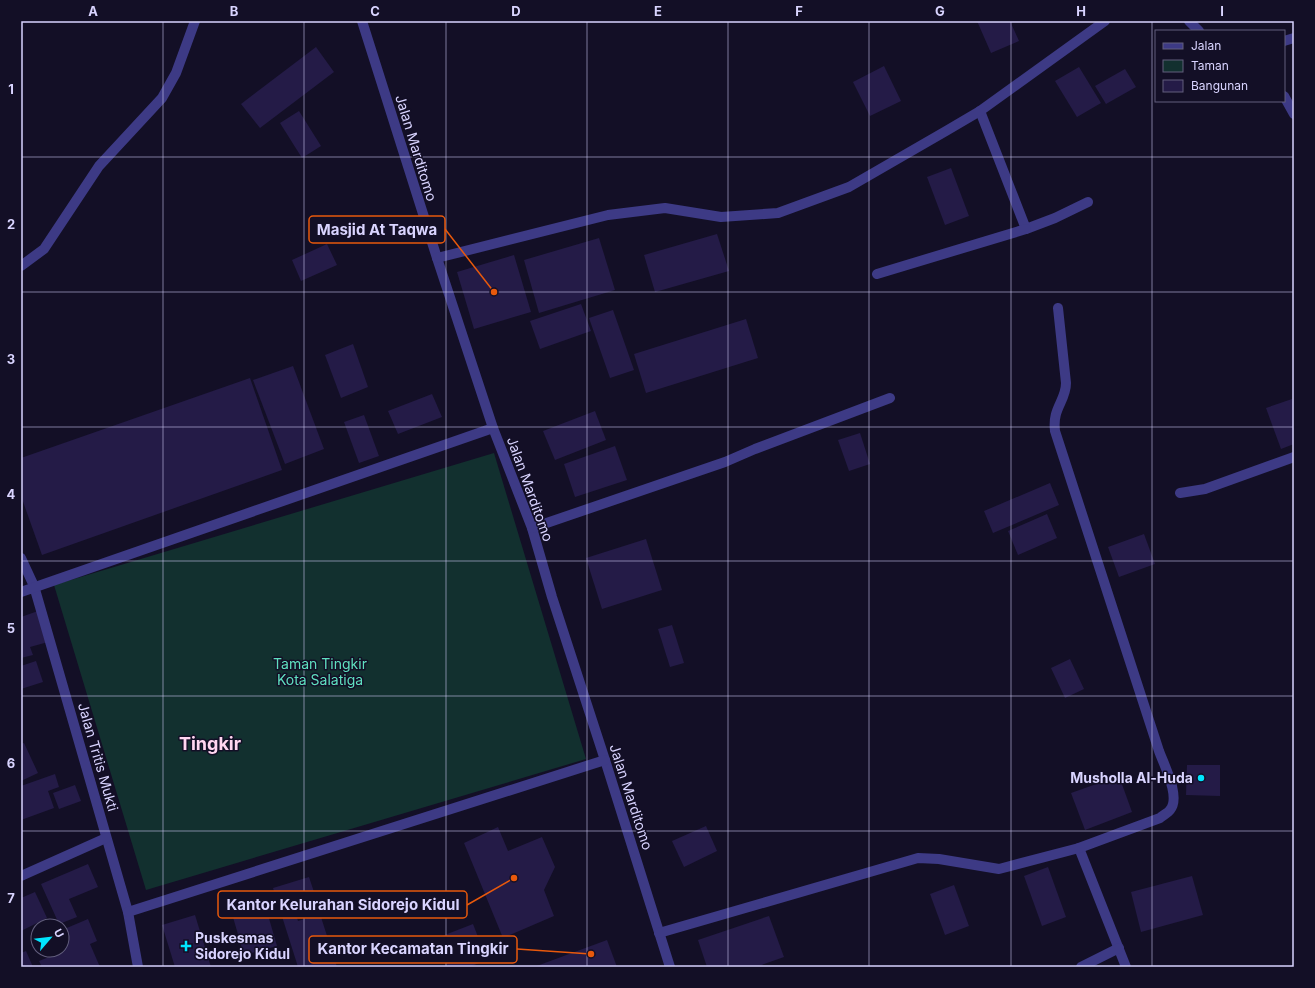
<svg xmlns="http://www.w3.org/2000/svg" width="1315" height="988" font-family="Inter,sans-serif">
<rect width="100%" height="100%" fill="#130f26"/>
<!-- green -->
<path fill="#12302f" d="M 494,453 L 586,759 L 146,890 L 54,585 Z"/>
<!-- building -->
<g fill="#241b47">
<path d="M 977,21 L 1010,21 L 1019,41 L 991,53 Z"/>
<path d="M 316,47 L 334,72 L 260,128 L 241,104 Z"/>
<path d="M 884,66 L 901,101 L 870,116 L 853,82 Z"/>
<path d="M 1079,67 L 1101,103 L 1077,117 L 1055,81 Z"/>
<path d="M 1125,69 L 1136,87 L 1106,104 L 1095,86 Z"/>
<path d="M 299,111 L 321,146 L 302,158 L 280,123 Z"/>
<path d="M 951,168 L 969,216 L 945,225 L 927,177 Z"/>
<path d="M 717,234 L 729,271 L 655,292 L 644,255 Z"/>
<path d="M 599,238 L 615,290 L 539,313 L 524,260 Z"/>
<path d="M 327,244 L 337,265 L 301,281 L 292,260 Z"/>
<path d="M 514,255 L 531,312 L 474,329 L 457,272 Z"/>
<path d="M 581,304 L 591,331 L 540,349 L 530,321 Z"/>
<path d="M 613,310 L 634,370 L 610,378 L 589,318 Z"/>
<path d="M 746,319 L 758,358 L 646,393 L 634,354 Z"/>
<path d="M 353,344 L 368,387 L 341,398 L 325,355 Z"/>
<path d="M 293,366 L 324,449 L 285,464 L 253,380 Z"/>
<path d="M 250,378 L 282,470 L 42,555 L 21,496 L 21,458 Z"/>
<path d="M 432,394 L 442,417 L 398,434 L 388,411 Z"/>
<path d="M 1292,399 L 1294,405 L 1294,444 L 1281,449 L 1266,408 Z"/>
<path d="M 595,411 L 606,440 L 555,460 L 543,431 Z"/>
<path d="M 364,415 L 379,456 L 359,463 L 344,422 Z"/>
<path d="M 860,433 L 870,464 L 849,471 L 838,440 Z"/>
<path d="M 615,446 L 627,480 L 575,497 L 564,464 Z"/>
<path d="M 1050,483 L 1059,505 L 993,533 L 984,511 Z"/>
<path d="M 1047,514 L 1057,538 L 1018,555 L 1008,531 Z"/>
<path d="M 1144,534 L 1155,564 L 1119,577 L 1108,547 Z"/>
<path d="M 646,539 L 662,590 L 602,609 L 586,558 Z"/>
<path d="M 38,611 L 48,642 L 30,647 L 33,655 L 21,658 L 21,617 Z"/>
<path d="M 672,625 L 684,663 L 670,667 L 658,629 Z"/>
<path d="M 1070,659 L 1084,689 L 1065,698 L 1051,668 Z"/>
<path d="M 36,661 L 43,682 L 21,689 L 21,666 Z"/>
<path d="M 24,743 L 38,773 L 21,781 L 21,744 Z"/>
<path d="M 1187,765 L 1220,765 L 1220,796 L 1186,795 Z"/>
<path d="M 55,774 L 59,787 L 48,791 L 54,808 L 21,820 L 21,786 Z"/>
<path d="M 1119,776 L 1132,812 L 1085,830 L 1071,793 Z"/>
<path d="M 75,785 L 81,801 L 59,809 L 53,793 Z"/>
<path d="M 706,826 L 717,851 L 684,867 L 672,841 Z"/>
<path d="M 498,827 L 508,851 L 542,837 L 555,867 L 544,890 L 554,916 L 503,938 L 464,843 Z"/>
<path d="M 88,864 L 98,887 L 69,899 L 77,917 L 59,924 L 41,884 Z"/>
<path d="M 1048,867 L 1066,917 L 1042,926 L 1024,876 Z"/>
<path d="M 1192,876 L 1203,915 L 1141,932 L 1131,892 Z"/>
<path d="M 309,877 L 318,904 L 295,911 L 298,921 L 320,914 L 337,967 L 298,967 L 273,888 Z"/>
<path d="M 954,885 L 969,926 L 945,935 L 930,894 Z"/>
<path d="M 261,891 L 277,946 L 244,955 L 228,900 Z"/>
<path d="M 35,892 L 47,918 L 21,931 L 21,898 Z"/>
<path d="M 195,915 L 211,967 L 175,967 L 162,925 Z"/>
<path d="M 769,916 L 784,957 L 756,967 L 707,967 L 698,940 Z"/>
<path d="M 88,919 L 97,941 L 90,944 L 100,967 L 42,967 L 39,961 L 59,953 L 57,950 L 62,950 L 62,930 Z"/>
<path d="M 473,924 L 487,960 L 469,967 L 448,967 L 437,938 Z"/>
<path d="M 607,940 L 617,967 L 534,967 Z"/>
<path d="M 26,951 L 33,967 L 21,967 L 21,953 Z"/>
</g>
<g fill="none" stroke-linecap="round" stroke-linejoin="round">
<!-- minor -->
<g stroke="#3d3a85" stroke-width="10">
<path d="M 362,21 L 437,258 L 493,428 L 532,528 L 552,597 L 605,760 L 670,967"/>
<path d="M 1189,21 L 1199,31"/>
<path d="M 1284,41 L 1294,38"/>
<path d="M 1284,96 L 1294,114"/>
<path d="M 980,111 L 1026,229 L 1055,218 L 1088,202"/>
<path d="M 437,258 L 608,215 L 665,208 L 721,217 L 778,213 L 849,187 L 946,131 L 980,111 L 1105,21"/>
<path d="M 21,266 L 44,249 L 99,166 L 162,98 L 176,73 L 195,21"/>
<path d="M 877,274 L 1026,229"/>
<path d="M 1180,493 L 1205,489 L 1294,457"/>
<path d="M 532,528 L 725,462 L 755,449 L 890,398"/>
<path d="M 21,558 L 34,586 L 128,912 L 138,967"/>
<path d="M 21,592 L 493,428"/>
<path d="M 1079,848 L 1126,967"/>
<path d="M 21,876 L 106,838"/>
<path d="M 128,912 L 605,760"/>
<path d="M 659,933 L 918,858 L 939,859 L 999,869 L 1079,848 L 1160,818 C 1163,815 1168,813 1170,810 C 1181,797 1164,765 1159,751 L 1055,431 C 1052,408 1066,401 1066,383 L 1058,308"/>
<path d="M 1081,967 L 1119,948"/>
</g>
</g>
<!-- grid -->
<path fill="none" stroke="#d9d4ff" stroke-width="1" stroke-opacity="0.55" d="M 163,21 L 163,967M 304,21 L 304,967M 446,21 L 446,967M 587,21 L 587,967M 728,21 L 728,967M 869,21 L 869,967M 1011,21 L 1011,967M 1152,21 L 1152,967M 21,157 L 1294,157M 21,292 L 1294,292M 21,427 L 1294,427M 21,561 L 1294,561M 21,696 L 1294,696M 21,831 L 1294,831"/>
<!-- markers -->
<g fill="#00e5ff" stroke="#130f26" stroke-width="1.5">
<circle cx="1201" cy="778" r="4"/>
<path d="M184 940h4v4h4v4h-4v4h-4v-4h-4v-4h4z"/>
</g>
<g text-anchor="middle" stroke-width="3" stroke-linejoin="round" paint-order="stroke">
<!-- street labels -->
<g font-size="14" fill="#d9d4ff" stroke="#130f26">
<text transform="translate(416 148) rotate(73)" y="5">Jalan Marditomo</text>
<text transform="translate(530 489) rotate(70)" y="5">Jalan Marditomo</text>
<text transform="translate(98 757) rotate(74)" y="5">Jalan Tritis Mukti</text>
<text transform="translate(631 797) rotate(72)" y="5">Jalan Marditomo</text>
</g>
<!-- park labels -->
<g font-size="14" fill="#5fe0c0" stroke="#130f26">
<text x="320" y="669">Taman Tingkir<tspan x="320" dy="16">Kota Salatiga</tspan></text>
</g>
<!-- poi labels -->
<g font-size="14" font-weight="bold" fill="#d9d4ff" stroke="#130f26" text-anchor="end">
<text x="1193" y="783">Musholla Al-Huda</text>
<text x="195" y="943" text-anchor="start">Puskesmas<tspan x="195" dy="16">Sidorejo Kidul</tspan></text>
</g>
<!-- district labels -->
<g font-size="18" font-weight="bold" fill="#ffd6f0" stroke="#130f26">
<text x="210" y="750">Tingkir</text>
</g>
</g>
<!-- callouts -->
<path fill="none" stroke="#e8590c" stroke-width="1.5" d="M494 292L445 229M514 878L467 905M591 954L517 949"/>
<g fill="#e8590c" stroke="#130f26" stroke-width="1.5">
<circle cx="494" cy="292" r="4"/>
<circle cx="514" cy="878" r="4"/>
<circle cx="591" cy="954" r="4"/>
</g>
<g fill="#130f26" stroke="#e8590c" stroke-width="1.5">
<rect x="309" y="216" width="136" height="27" rx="4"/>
<rect x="218" y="891" width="249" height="27" rx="4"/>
<rect x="309" y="936" width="208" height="27" rx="4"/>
</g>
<g font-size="15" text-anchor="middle" font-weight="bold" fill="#d9d4ff">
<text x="377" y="235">Masjid At Taqwa</text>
<text x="343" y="910">Kantor Kelurahan Sidorejo Kidul</text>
<text x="413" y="954">Kantor Kecamatan Tingkir</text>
</g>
<!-- border -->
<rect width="1315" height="988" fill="none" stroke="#130f26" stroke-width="44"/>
<!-- legend -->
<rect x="1155" y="30" width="130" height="72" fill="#130f26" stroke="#625e7d"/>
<rect x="1163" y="43" width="20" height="6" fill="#3d3a85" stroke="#625e7d"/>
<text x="1191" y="50" font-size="12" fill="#d9d4ff">Jalan</text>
<rect x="1163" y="60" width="20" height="12" fill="#12302f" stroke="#625e7d"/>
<text x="1191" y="70" font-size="12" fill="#d9d4ff">Taman</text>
<rect x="1163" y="80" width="20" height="12" fill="#241b47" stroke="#625e7d"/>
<text x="1191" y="90" font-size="12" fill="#d9d4ff">Bangunan</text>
<!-- north arrow -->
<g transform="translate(50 938) rotate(62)"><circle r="19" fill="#130f26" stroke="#625e7d"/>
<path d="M0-3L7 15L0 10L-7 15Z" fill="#00e5ff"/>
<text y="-6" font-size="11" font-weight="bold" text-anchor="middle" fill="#d9d4ff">U</text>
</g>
<rect x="22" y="22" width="1271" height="944" fill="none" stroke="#d9d4ff" stroke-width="1.5"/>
<g font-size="13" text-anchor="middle" font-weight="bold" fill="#d9d4ff">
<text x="93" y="16">A</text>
<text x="234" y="16">B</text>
<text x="375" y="16">C</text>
<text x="516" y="16">D</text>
<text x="658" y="16">E</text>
<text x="799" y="16">F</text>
<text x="940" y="16">G</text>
<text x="1081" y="16">H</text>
<text x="1222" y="16">I</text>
<text x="11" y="94">1</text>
<text x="11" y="229">2</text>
<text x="11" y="364">3</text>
<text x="11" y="499">4</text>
<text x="11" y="633">5</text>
<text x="11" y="768">6</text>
<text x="11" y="903">7</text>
</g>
</svg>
